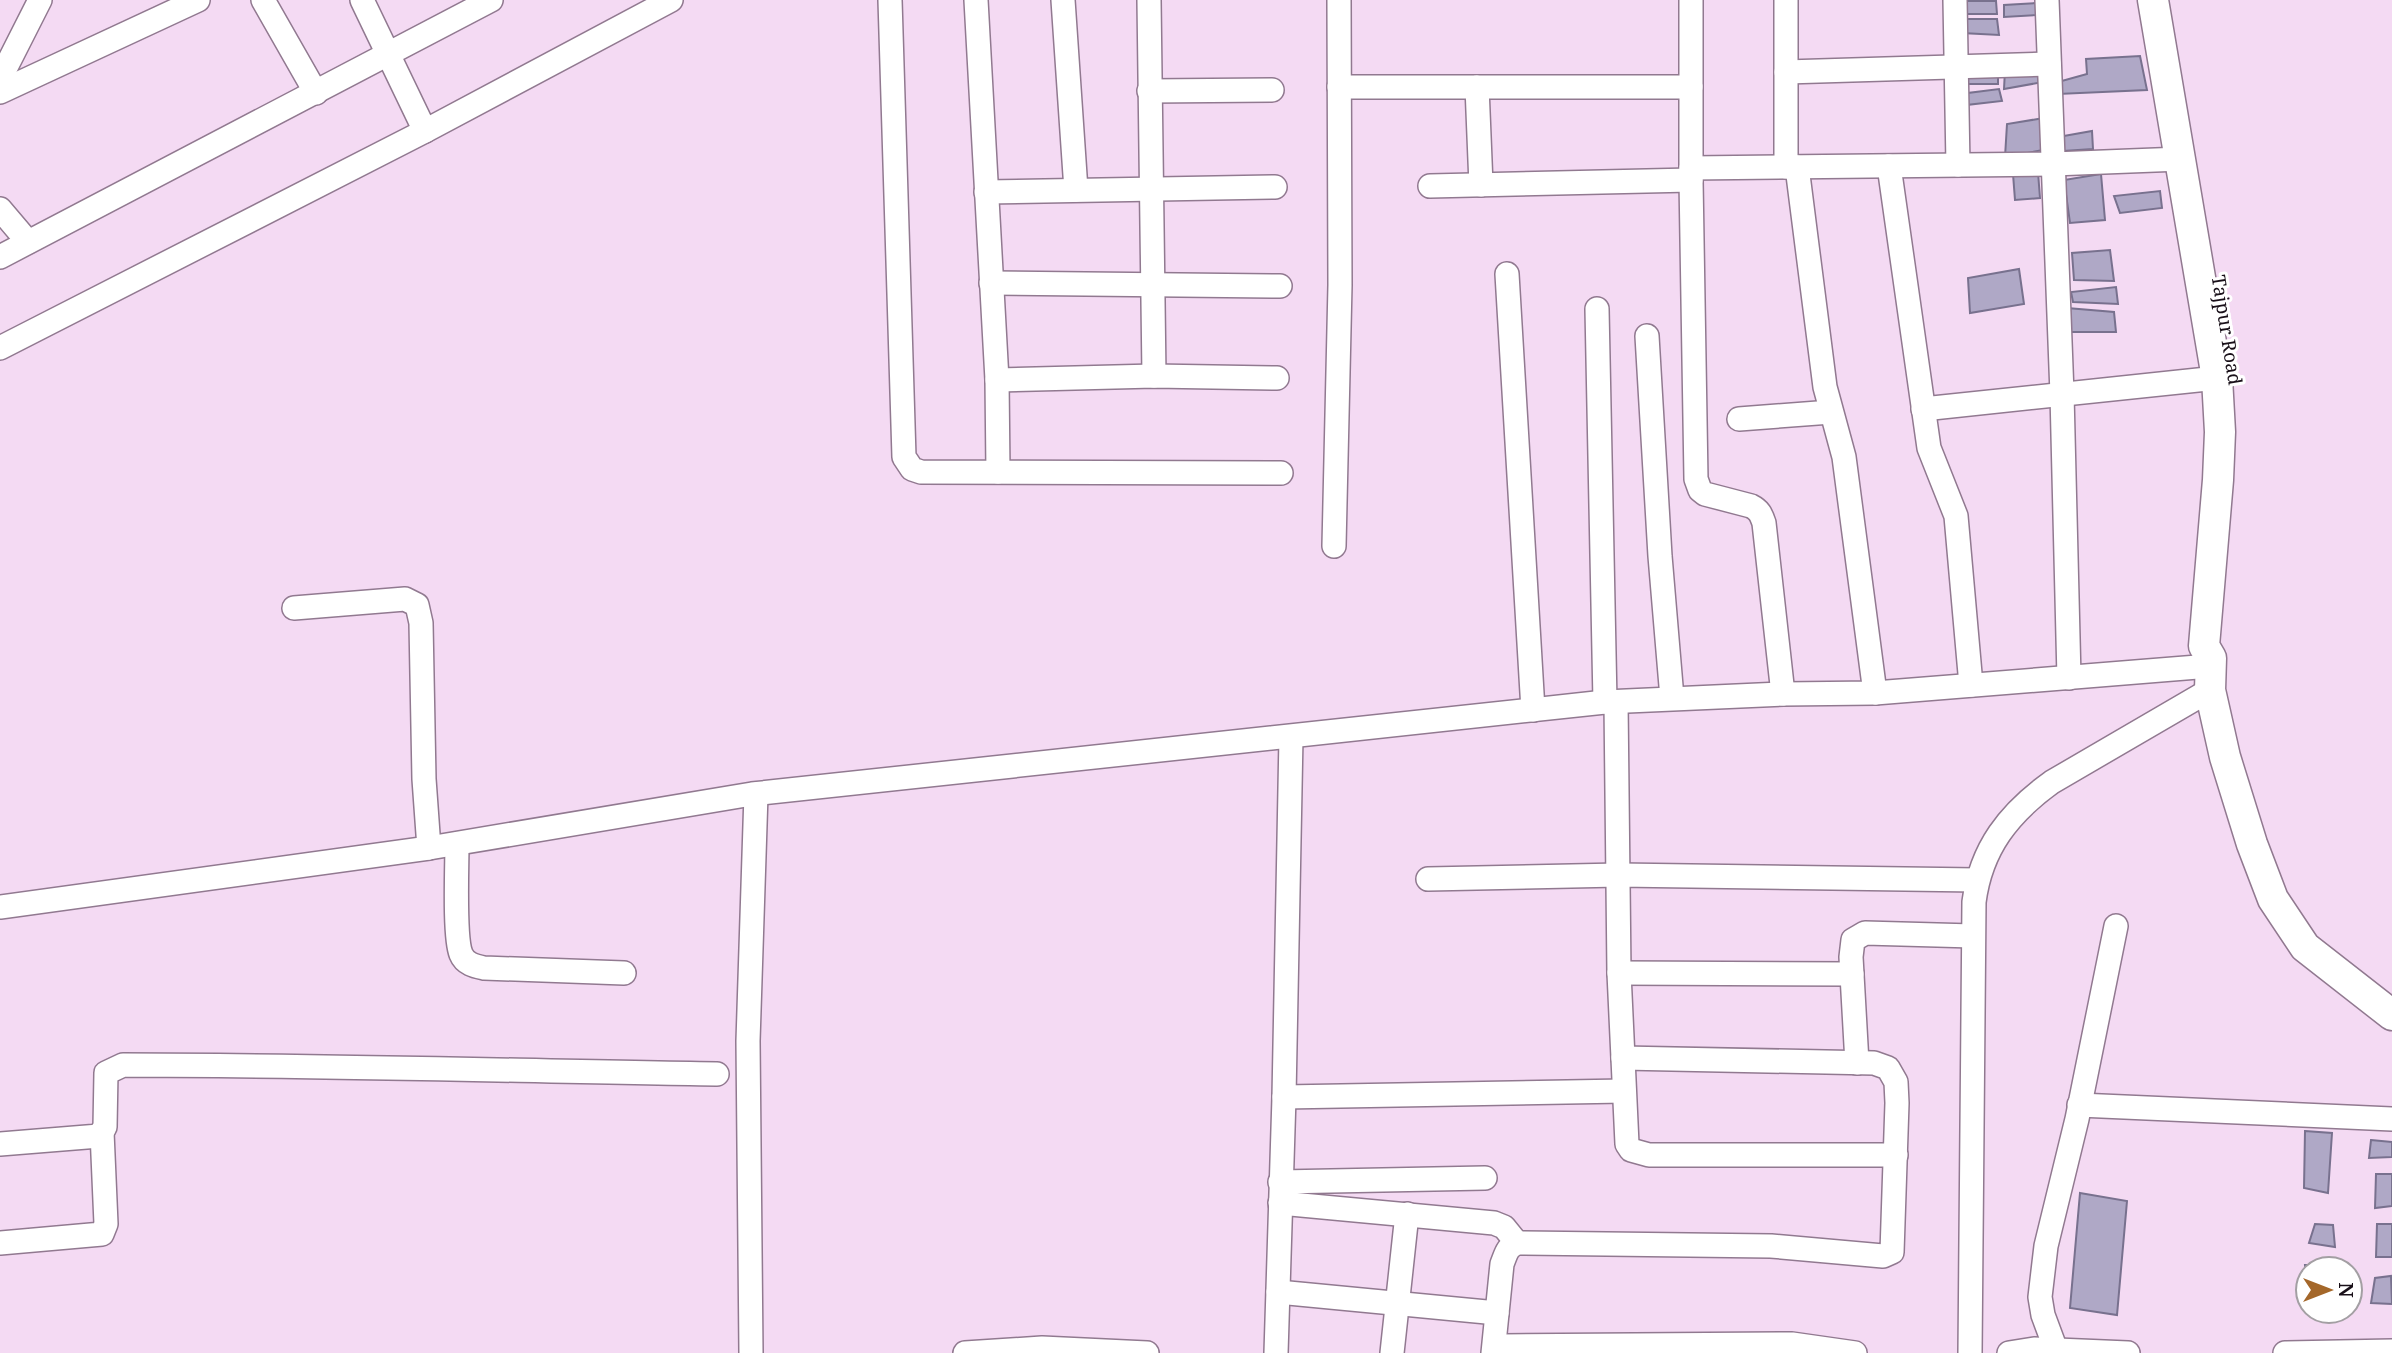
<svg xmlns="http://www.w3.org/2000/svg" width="2392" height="1353" font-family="'Noto Serif',serif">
<rect width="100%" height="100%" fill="#f4daf3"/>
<!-- building -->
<g fill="#afa8c6" stroke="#78718e" stroke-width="2">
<path d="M 1965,1 L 1996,1 L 1997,14 L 1962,14 Z"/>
<path d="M 2037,3 L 2037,15 L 2004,17 L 2004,5 Z"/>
<path d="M 1965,19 L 1997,19 L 1999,35 L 1962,33 Z"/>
<path d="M 2140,56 L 2147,90 L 2058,94 L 2058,82 L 2087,74 L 2086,59 Z"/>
<path d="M 2005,70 L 2040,71 L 2043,82 L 2004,89 Z"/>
<path d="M 1966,72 L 1998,72 L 1998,84 L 1965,84 Z"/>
<path d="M 1999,89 L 2002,101 L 1966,105 L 1968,93 Z"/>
<path d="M 2044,118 L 2043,150 L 2005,157 L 2007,124 Z"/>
<path d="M 2092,131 L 2093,149 L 2063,151 L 2058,137 Z"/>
<path d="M 2038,172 L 2040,198 L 2015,200 L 2013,174 Z"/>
<path d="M 2101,174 L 2105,220 L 2070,223 L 2064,180 Z"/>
<path d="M 2160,191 L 2162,208 L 2120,213 L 2114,196 Z"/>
<path d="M 2110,250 L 2114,281 L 2074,280 L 2072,253 Z"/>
<path d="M 2019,269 L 2024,304 L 1970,313 L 1968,278 Z"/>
<path d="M 2116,287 L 2118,304 L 2073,302 L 2071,292 Z"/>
<path d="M 2067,308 L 2114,312 L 2116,332 L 2068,332 Z"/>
<path d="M 2305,1131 L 2332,1133 L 2328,1193 L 2304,1188 Z"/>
<path d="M 2371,1140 L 2392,1142 L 2392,1157 L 2369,1158 Z"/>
<path d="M 2376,1174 L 2392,1174 L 2392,1206 L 2375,1208 Z"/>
<path d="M 2080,1193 L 2127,1201 L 2117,1315 L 2070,1308 Z"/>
<path d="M 2315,1224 L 2333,1225 L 2335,1247 L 2309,1243 Z"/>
<path d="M 2377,1224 L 2392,1224 L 2392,1257 L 2376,1257 Z"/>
<path d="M 2305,1265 L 2331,1266 L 2331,1269 L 2308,1269 L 2308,1299 Z"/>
<path d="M 2391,1276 L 2392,1304 L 2371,1303 L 2375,1278 Z"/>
</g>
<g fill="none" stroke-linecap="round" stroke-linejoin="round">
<defs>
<g id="minor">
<path d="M 263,0 L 316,93"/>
<path d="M 362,0 L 425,131"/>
<path d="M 890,0 L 904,457 L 912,469 L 921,472 L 1281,473"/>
<path d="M 976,0 L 997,380 L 1154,376 L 1277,378"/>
<path d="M 1063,0 L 1076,190"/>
<path d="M 1149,0 L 1154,376"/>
<path d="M 1691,0 L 1691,180 L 1696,479 L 1700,490 L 1705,494 L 1751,506 C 1759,510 1761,514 1764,523 L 1783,694"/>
<path d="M 1786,0 L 1786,167"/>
<path d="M 1955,0 L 1958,165"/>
<path d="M 2047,0 L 2062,394 L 2069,678"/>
<path d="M 1786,72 L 2049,64"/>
<path d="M 0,79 L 40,0"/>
<path d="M 1339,87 L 1691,87"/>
<path d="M 1477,87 L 1481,185"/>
<path d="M 1149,91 L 1272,90"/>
<path d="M 0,92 L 198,0"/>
<path d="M 1889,166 L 1929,448 L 1956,516 L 1971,685"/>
<path d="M 1797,167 L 1825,387 L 1844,457 L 1875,693"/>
<path d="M 1691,168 L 2053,164 L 2181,159"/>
<path d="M 1430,186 L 1691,180"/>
<path d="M 986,192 L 1275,187"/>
<path d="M 0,209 L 28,242"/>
<path d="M 0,257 L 491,0"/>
<path d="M 1507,274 L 1533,710"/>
<path d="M 991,283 L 1280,286"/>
<path d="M 1597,309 L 1605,702"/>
<path d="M 1647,336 L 1660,556 L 1672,698"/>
<path d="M 0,348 L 425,131 L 671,0"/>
<path d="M 997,380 L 998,472"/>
<path d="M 1923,409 L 2217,378"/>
<path d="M 1739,419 L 1831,412"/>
<path d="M 1334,546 L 1340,285 L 1339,0"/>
<path d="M 294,608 L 405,599 L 417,605 L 421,623 L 424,779 L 429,848"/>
<path d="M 1616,702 L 1619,973 L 1627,1144 L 1631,1150 L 1649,1155 L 1896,1155"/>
<path d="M 457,844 C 457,866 454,937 461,954 C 465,964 475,966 484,968 L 624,973"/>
<path d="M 1428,879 L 1619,875 L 1977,880"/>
<path d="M 0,907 L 429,848 L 752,794 L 1605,702 L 1783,694 L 1875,693 L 2210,666"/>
<path d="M 1619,973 L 1852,974"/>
<path d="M 1857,1063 L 1851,957 L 1853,940 L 1865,933 L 1973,936"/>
<path d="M 1284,1097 L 1624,1091"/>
<path d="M 2079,1105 L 2392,1119"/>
<path d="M 0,1144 L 99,1136 L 105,1127 L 106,1073 L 123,1065 C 321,1065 519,1071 717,1074"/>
<path d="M 1280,1182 L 1485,1178"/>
<path d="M 1280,1203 L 1494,1223 L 1504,1227 L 1517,1243"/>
<path d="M 0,1243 L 102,1234 L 106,1224 L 102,1132"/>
<path d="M 1278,1292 L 1497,1313"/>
<path d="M 2056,1350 L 2043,1315 L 2040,1297 L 2046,1246 L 2077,1119 L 2116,926"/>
<path d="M 751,1353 L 748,1041 L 756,794"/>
<path d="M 965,1353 L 1042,1348 L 1147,1353"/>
<path d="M 1276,1353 L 1284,1097 L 1291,737"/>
<path d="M 1392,1353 L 1407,1214"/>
<path d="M 1493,1353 L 1502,1264 C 1506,1254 1507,1247 1517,1243 L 1771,1246 L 1883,1256 L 1892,1252 L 1897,1103 L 1896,1082 L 1888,1068 L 1874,1063 L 1623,1058"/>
<path d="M 1494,1353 L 1498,1348 L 1503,1346 L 1792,1344 L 1855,1353"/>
<path d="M 1970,1353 L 1974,902 C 1981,848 2009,813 2052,782 L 2210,690"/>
<path d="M 2009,1353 L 2034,1349 L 2128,1353"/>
<path d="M 2285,1353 L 2392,1351"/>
</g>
<path id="major" d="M 2153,0 L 2217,378 L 2220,432 L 2218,480 L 2204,646 L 2211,658 L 2210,690 L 2225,757 L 2252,844 L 2273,899 L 2305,947 L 2392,1015"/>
</defs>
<!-- minor casing -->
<use href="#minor" stroke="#917990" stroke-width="26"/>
<!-- major casing -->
<use href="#major" stroke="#917990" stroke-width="33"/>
<!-- minor -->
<use href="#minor" stroke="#fff" stroke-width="23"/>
<!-- major -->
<use href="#major" stroke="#fff" stroke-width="30"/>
</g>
<g text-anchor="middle" stroke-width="6" stroke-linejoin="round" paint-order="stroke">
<!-- street labels -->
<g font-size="19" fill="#191019" stroke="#fff">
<text transform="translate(2227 330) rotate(81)" y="7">Tajpur Road</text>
</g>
</g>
<!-- north arrow -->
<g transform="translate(2329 1290) rotate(90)"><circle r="33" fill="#ffffff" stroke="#a39fa3" stroke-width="2"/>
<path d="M0-5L12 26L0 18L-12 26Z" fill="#a4672a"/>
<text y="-10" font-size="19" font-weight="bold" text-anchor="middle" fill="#191019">N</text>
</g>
</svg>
